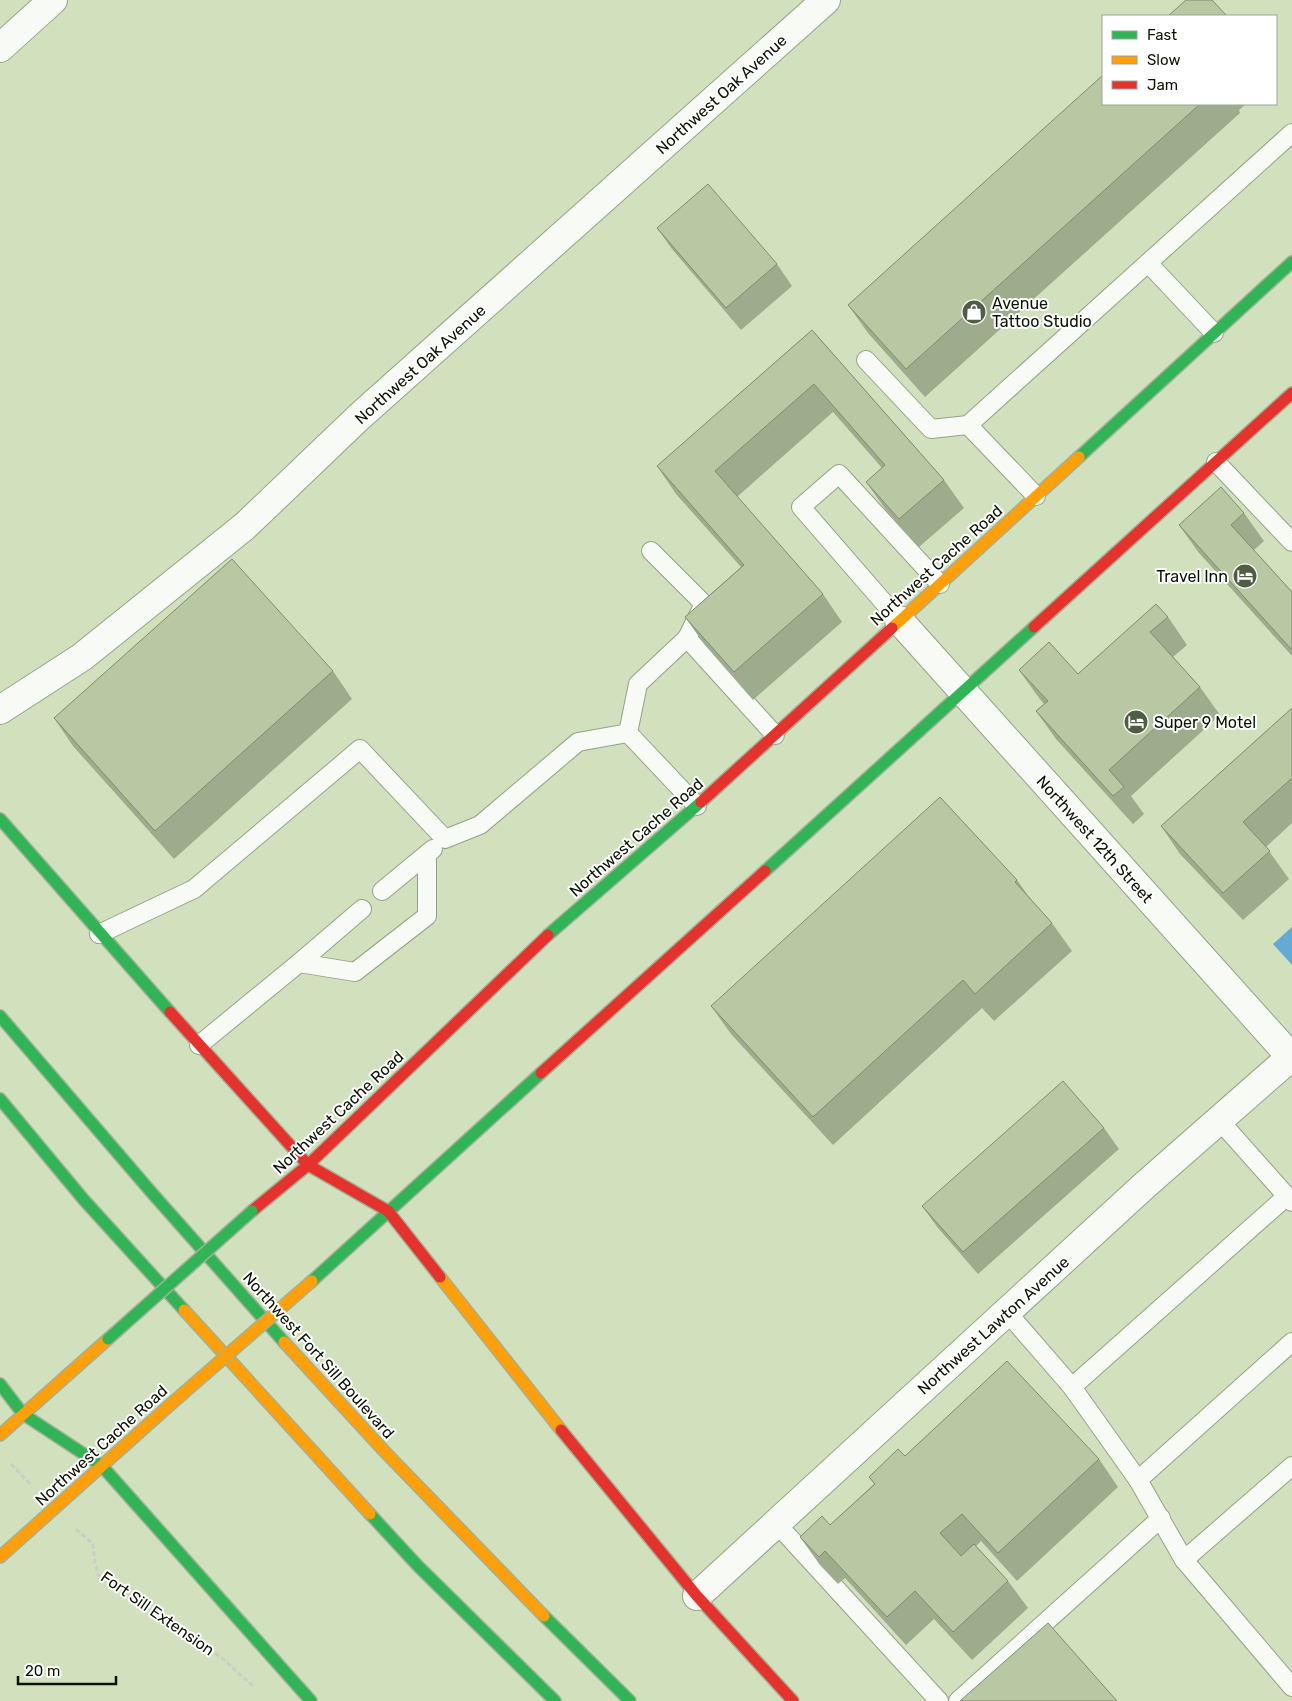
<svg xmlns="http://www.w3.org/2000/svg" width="1292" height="1701" font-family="Rubik,sans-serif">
<rect width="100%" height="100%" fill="#d1e1be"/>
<!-- water -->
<path fill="#64aad6" d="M 1292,927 L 1292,965 L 1273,944 Z"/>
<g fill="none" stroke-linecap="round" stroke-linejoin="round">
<defs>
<g id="lane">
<path d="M 1149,264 L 1214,333"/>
<path d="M 866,360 L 931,429 L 968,425"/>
<path d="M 1216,462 L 1292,542"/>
<path d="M 1036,496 L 968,425 L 1292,133"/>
<path d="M 651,551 L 704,604 L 687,638 L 775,735"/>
<path d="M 899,620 L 801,507 L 839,474 L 940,584"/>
<path d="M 628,733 L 638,684 L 687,638"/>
<path d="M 382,891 L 433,849"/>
<path d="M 99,934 L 194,889 L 360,749 L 445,839 L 480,825 L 578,742 L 628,733 L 697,806"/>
<path d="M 299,963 L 355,972 L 427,916 L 427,854"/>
<path d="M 199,1045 L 299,963 L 362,909"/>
<path d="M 1219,1120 L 1292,1202"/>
<path d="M 1007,1312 L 1072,1387 L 1138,1480 L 1184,1560 L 1292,1687"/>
<path d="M 1072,1387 L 1287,1196"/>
<path d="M 1138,1480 L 1292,1342"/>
<path d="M 776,1523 L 939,1701"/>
<path d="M 1184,1560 L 1292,1466"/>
<path d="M 958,1701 L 1161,1518"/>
</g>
<g id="street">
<path d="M 0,48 L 53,0"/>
<path d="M 899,620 L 1292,1058"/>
<path d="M 0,710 L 82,657 L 245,526 L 359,417 L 826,0"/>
<path d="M 697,1596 L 1145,1185 L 1292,1056"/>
</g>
<g id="fast">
<path d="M 1079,457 L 1292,262"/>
<path d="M 0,819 L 170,1012"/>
<path d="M 765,871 L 1034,627"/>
<path d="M 548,935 L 701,802"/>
<path d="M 0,1016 L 152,1193 L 284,1342"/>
<path d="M 0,1099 L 84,1200 L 184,1310"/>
<path d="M 312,1281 L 541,1073"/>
<path d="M 0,1384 L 23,1414 L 102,1466 L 311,1701"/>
<path d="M 370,1514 L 418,1566 L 555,1701"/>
<path d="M 544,1616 L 630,1701"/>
</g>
<g id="slow">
<path d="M 892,628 L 1079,457"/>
<path d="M 440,1277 L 561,1430"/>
<path d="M 184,1310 L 370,1514"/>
<path d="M 284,1342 L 385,1452 L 544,1616"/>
<path d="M 0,1435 L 108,1339"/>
<path d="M 0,1557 L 171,1404"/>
</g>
<g id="jam">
<path d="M 1034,627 L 1292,393"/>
<path d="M 701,802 L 892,628"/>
<path d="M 170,1012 L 308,1165 L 388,1211 L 440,1277"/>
<path d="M 541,1073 L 765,871"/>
<path d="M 252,1211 L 308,1165 L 548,935"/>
<path d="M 561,1430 L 697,1596 L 793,1701"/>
</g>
</defs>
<!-- lane casing -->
<use href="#lane" stroke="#95a186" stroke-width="20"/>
<!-- street casing -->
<use href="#street" stroke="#95a186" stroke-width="30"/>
<!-- fast casing -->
<use href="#fast" stroke="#a3b094" stroke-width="14"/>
<!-- slow casing -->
<use href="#slow" stroke="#a3b094" stroke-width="14"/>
<!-- jam casing -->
<use href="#jam" stroke="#a3b094" stroke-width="14"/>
<!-- path -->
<g stroke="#cacec5" stroke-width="3" stroke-dasharray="5 2.5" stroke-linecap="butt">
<path d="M 11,1464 L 32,1486"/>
<path d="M 76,1529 L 93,1544 L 95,1563 L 98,1575 L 222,1658 L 254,1687"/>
</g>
<!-- lane -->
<use href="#lane" stroke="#f8faf5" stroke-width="18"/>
<!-- street -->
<use href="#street" stroke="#f8faf5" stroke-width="28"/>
<!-- fast -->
<use href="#fast" stroke="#30b455" stroke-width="11"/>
<!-- slow -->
<use href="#slow" stroke="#ff9f0a" stroke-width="11"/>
<!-- jam -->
<use href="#jam" stroke="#e5322d" stroke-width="11"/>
<defs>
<path id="fast-bridge" d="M 108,1339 L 252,1211"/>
<path id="slow-bridge" d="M 171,1404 L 312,1281"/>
</defs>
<!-- fast-bridge casing -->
<use href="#fast-bridge" stroke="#a3b094" stroke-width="14" stroke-linecap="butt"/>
<!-- slow-bridge casing -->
<use href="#slow-bridge" stroke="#a3b094" stroke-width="14" stroke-linecap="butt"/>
<!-- fast-bridge -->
<use href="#fast-bridge" stroke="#30b455" stroke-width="11"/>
<!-- slow-bridge -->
<use href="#slow-bridge" stroke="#ff9f0a" stroke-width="11"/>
</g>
<!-- wall -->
<g fill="#9dac8c">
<path d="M 1103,104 L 1246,104 L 1239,110 L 1240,113 L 925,397 L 868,333 L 848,305 Z"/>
<path d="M 657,228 L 777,264 L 792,286 L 741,330 L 672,249 Z"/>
<path d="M 812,330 L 944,480 L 964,508 L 919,547 L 886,510 L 866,482 L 882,468 L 833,412 L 737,497 L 823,594 L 842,622 L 753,700 L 704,644 L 685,617 L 741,567 L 676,494 L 657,466 Z"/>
<path d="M 1244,513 L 1264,541 L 1254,550 L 1292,592 L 1292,656 L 1199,553 L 1179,525 Z"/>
<path d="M 1168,617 L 1187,645 L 1173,657 L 1200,687 L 1220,715 L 1131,796 L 1144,814 L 1133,824 L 1056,739 L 1036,711 L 1044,704 L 1039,698 L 1019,670 L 1078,674 Z"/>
<path d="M 333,671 L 352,699 L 174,859 L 73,746 L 54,718 Z"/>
<path d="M 1292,708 L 1292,823 L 1266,847 L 1289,879 L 1243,920 L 1180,854 L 1161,826 Z"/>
<path d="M 1017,880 L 1029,897 L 1052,923 L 1072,951 L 994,1021 L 982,1008 L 833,1145 L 731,1034 L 711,1006 Z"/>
<path d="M 1104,1128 L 1119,1149 L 978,1274 L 938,1228 L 922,1206 Z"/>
<path d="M 905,1456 L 1099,1459 L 1118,1487 L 1017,1581 L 981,1541 L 976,1546 L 1008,1581 L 1028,1608 L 972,1660 L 934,1619 L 906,1645 L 845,1578 L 838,1584 L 820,1565 L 800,1537 L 830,1525 L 874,1484 L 869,1477 Z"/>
</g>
<!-- building -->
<g fill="#b7c8a3" stroke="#808c72">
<path d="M 1186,0 L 1212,0 L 1227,16 L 1168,16 Z"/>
<path d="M 1103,75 L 1103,104 L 1200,104 L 906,369 L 848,305 Z"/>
<path d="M 708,184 L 777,264 L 726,308 L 657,228 Z"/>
<path d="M 812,330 L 944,480 L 899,519 L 866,482 L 885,465 L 814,384 L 715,471 L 823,594 L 734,672 L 685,617 L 744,565 L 657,466 Z"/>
<path d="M 1221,487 L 1244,513 L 1231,525 L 1292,592 L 1292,650 L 1179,525 Z"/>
<path d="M 232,559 L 333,671 L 155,831 L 54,718 Z"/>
<path d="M 1156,604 L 1168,617 L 1150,632 L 1200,687 L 1109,770 L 1124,787 L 1113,796 L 1036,711 L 1048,701 L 1019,670 L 1049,642 L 1078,674 Z"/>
<path d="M 1292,708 L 1292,778 L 1243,822 L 1270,851 L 1223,893 L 1161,826 Z"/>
<path d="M 940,797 L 1017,880 L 1015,882 L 1052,923 L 975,994 L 963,980 L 813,1117 L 711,1006 Z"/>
<path d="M 1063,1081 L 1104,1128 L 963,1252 L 922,1206 Z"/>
<path d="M 1007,1361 L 1099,1459 L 998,1553 L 962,1514 L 940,1533 L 961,1556 L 974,1544 L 1008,1581 L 953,1632 L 915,1591 L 887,1617 L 825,1551 L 819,1557 L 800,1537 L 822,1516 L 830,1525 L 875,1484 L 869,1477 L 898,1449 L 905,1456 Z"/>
<path d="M 1048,1623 L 1117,1701 L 960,1701 Z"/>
</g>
<!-- icons -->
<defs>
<symbol id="shop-disc" viewBox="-11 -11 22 22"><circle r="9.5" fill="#505c43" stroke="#fff"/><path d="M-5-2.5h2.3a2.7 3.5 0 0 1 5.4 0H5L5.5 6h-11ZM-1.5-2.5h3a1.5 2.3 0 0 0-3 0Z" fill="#fff"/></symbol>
<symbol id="hotel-disc" viewBox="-11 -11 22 22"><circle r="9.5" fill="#505c43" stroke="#fff"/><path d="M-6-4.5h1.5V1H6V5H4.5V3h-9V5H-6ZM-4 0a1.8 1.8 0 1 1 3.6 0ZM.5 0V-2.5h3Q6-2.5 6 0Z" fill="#fff"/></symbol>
</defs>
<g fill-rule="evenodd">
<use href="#shop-disc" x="960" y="298" width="28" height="28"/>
<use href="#hotel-disc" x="1231" y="562" width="28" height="28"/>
<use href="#hotel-disc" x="1122" y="708" width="28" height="28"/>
</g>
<g text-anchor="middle" stroke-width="4" stroke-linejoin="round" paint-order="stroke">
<!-- street labels -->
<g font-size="16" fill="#0b1401" stroke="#fff">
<text transform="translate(721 94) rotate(-42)" y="6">Northwest Oak Avenue</text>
<text transform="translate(420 364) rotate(-42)" y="6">Northwest Oak Avenue</text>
<text transform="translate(936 565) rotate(-42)" y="6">Northwest Cache Road</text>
<text transform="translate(636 837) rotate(-41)" y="6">Northwest Cache Road</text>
<text transform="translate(1095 839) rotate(48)" y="6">Northwest 12th Street</text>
<text transform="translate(338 1112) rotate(-43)" y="6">Northwest Cache Road</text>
<text transform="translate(993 1325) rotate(-42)" y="6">Northwest Lawton Avenue</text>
<text transform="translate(319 1355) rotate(48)" y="6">Northwest Fort Sill Boulevard</text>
<text transform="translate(101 1445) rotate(-42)" y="6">Northwest Cache Road</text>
<text transform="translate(158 1613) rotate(35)" y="6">Fort Sill Extension</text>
</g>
<!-- poi labels -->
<g font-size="16" fill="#0b1401" stroke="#fff" text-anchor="start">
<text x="992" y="309">Avenue<tspan x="992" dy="18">Tattoo Studio</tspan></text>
<text x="1228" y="582" text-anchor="end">Travel Inn</text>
<text x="1154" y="728">Super 9 Motel</text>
</g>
</g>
<!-- legend -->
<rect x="1102" y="15" width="175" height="90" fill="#ffffff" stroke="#9da199"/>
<rect x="1112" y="31" width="25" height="8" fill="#30b455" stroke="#9da199"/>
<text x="1147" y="40" font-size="15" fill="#0b1401">Fast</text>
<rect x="1112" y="56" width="25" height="8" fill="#ff9f0a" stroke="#9da199"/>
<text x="1147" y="65" font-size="15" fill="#0b1401">Slow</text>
<rect x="1112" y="81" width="25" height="8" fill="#e5322d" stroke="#9da199"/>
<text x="1147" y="90" font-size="15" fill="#0b1401">Jam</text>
<!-- scale -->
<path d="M18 1676v8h98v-8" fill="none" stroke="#0b1401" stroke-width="2.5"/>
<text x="25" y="1676" font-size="15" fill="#0b1401" stroke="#ffffff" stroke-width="4" paint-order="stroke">20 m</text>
</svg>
